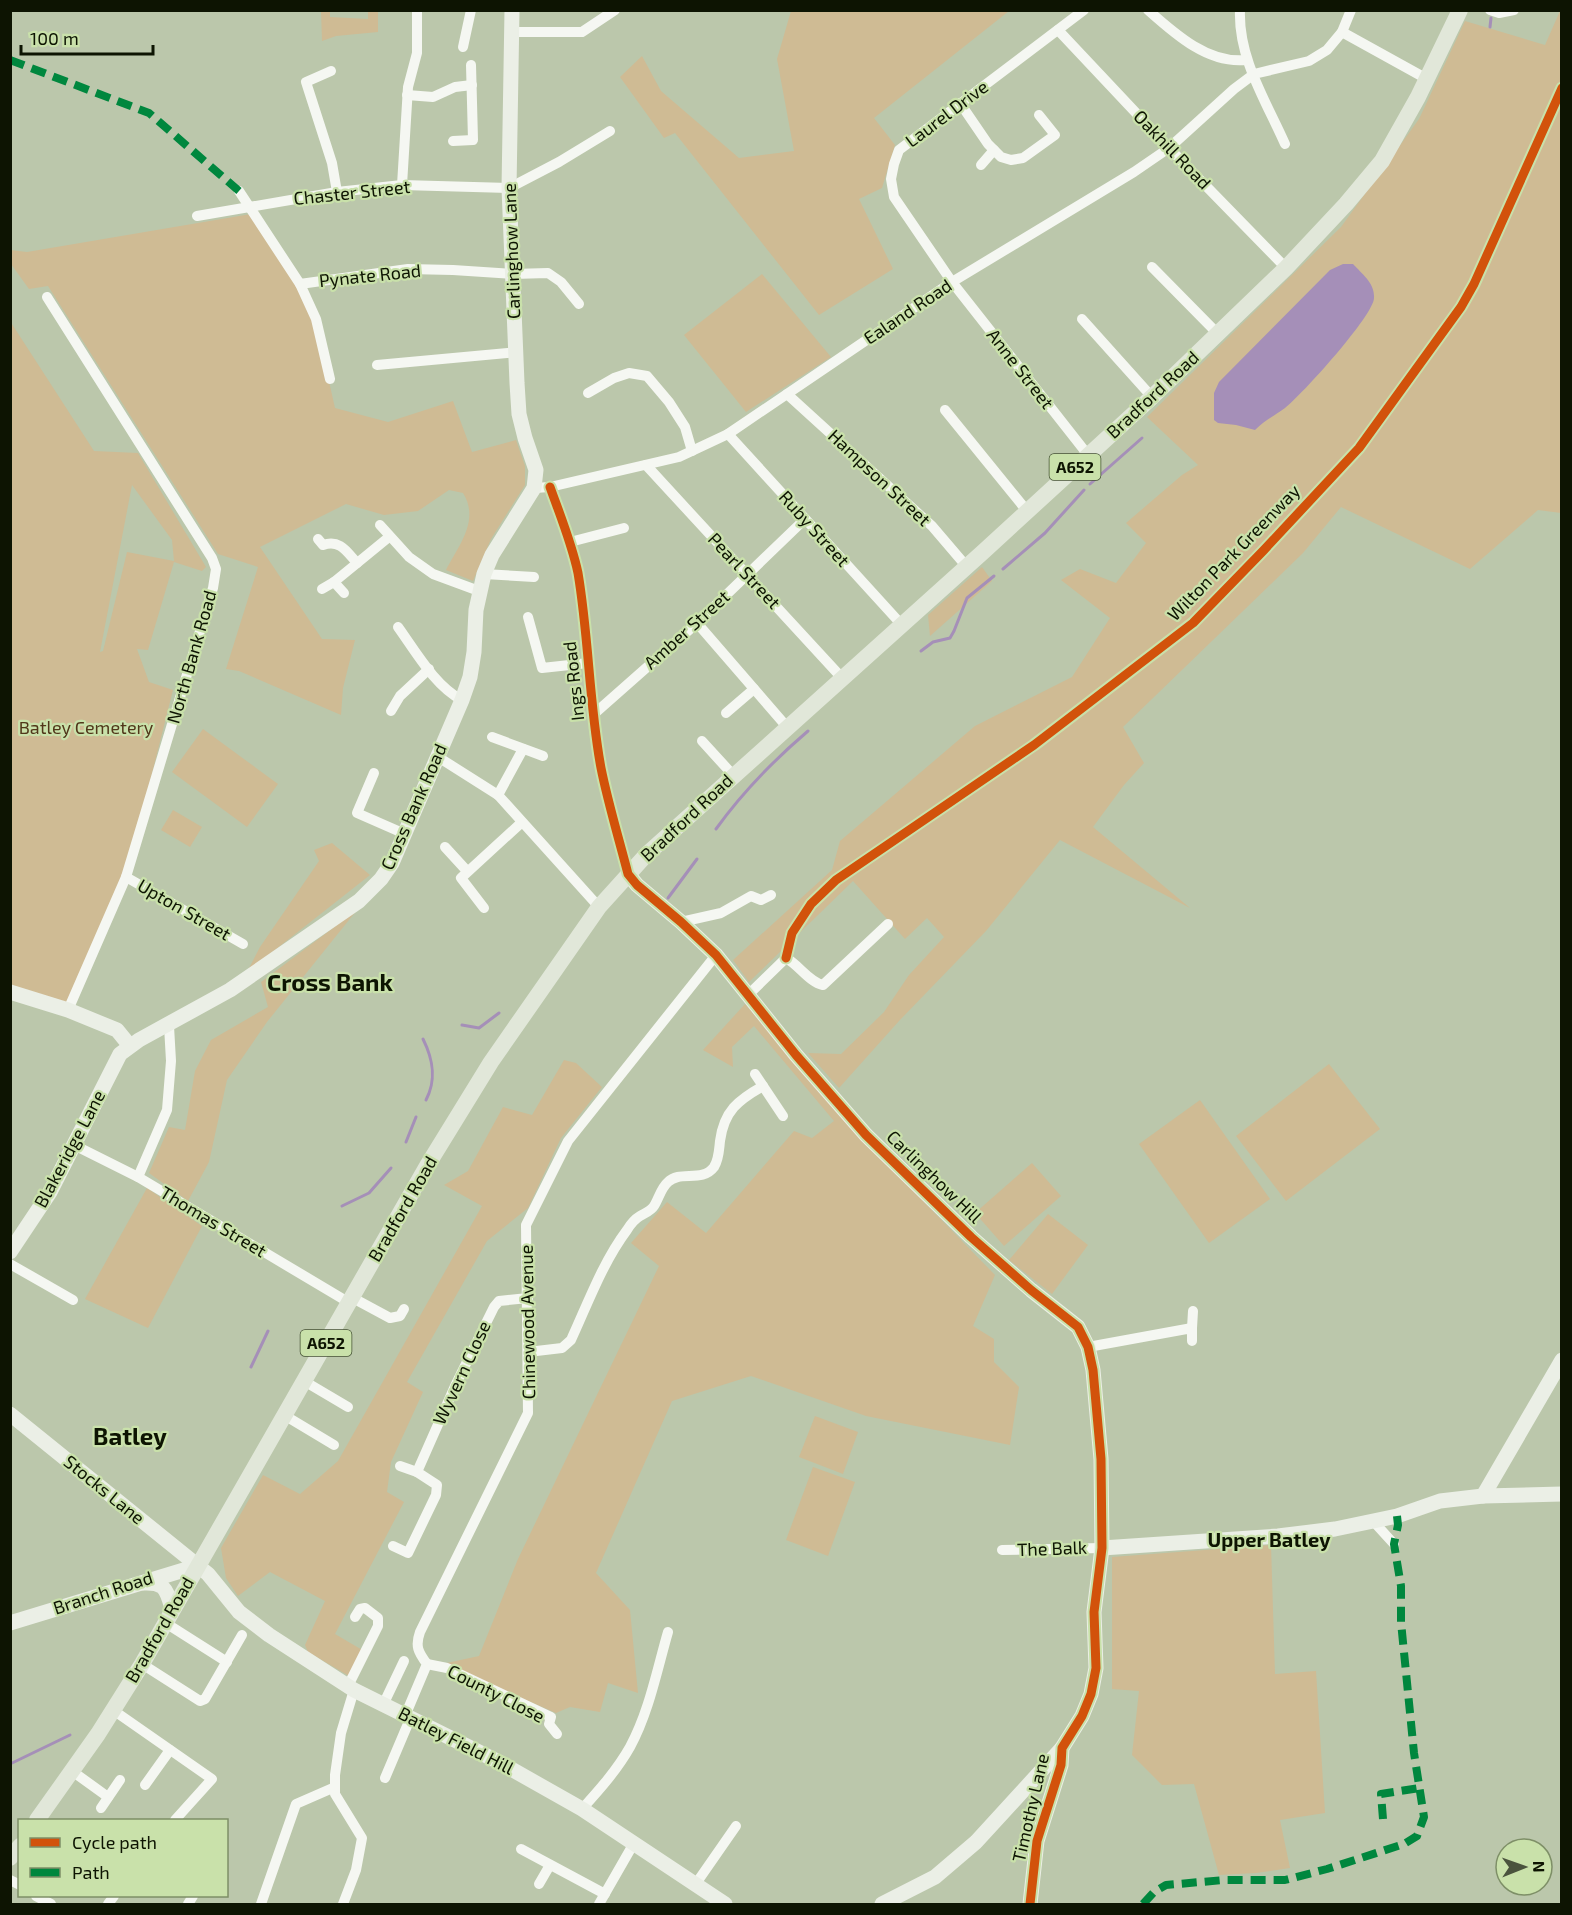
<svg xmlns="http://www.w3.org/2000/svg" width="1572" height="1915" font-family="'Exo 2',sans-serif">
<rect width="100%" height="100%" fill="#bbc7ab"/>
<!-- green -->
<g fill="#cfbb94" fill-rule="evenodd">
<path d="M 321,11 L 330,11 L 330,17 L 368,19 L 368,11 L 378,11 L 378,32 L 336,36 L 322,41 Z"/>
<path d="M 791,11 L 1009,11 L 874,118 L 895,145 L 882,188 L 859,199 L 893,269 L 819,315 L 675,133 L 664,138 L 620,77 L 642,56 L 661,91 L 739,158 L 794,151 L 777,59 Z"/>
<path d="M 1560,11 L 1561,513 L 1538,510 L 1470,569 L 1341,507 L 1303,553 L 1123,727 L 1144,763 L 1124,785 L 1093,827 L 1190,908 L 1060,840 L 986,931 L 899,1021 L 839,1088 L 808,1053 L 841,1054 L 884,1012 L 909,975 L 944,937 L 927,918 L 905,939 L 853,881 L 749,982 L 733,960 L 832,870 L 840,841 L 975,726 L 1072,677 L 1110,618 L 1061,580 L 1080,569 L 1116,583 L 1146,543 L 1126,523 L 1182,475 L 1198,465 L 1147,417 L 1341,227 L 1419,119 L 1465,21 L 1545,45 Z"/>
<path d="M 251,214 L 314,315 L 335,408 L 388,422 L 453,401 L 472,452 L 516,440 L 525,466 L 525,485 L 491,539 L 473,581 L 446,570 C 459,545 480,520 463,493 L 449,490 L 418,511 L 384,515 L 346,504 L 260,547 L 322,639 L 355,640 L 343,688 L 341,715 L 239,671 L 226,669 L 258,567 L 218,554 L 48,286 L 29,289 L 11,264 L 10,250 L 27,252 Z"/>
<path d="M 762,274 L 831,357 L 746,412 L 684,335 Z"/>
<path d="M 10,321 L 94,451 L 138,453 L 206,567 L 202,571 L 174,562 L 148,650 L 137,649 L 149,682 L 173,690 L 126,877 L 68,1010 L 11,992 ZM 132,485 L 172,540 L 174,561 L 127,552 L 103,651 L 100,652 Z"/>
<path d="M 982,567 L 992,581 L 930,636 L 928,615 Z"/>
<path d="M 203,729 L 278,784 L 247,827 L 172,772 Z"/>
<path d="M 173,810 L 202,827 L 190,847 L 161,830 Z"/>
<path d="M 332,843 L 370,875 L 247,972 L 260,947 L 319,861 L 314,850 Z"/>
<path d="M 357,910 L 267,1022 L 227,1080 L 209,1162 L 188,1201 L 149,1173 L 169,1127 L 185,1130 L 195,1071 L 211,1040 L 268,1007 L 261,982 Z"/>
<path d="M 745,1004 L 851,1127 L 995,1275 L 973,1326 L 994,1339 L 994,1362 L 1019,1387 L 1010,1445 L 866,1416 L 751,1376 L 672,1401 L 596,1573 L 630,1610 L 638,1693 L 608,1683 L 600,1712 L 570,1707 L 556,1713 L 442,1664 L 479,1656 L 518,1559 L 659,1266 L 631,1243 L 667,1202 L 706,1233 L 794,1131 L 812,1138 L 834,1121 L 754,1026 L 732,1047 L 733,1067 L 703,1050 Z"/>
<path d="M 564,1060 L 576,1063 L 602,1087 L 561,1138 L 528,1208 L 487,1241 L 407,1382 L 423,1392 L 391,1462 L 387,1492 L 404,1502 L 335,1634 L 364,1651 L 349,1676 L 308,1652 L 305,1645 L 325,1601 L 270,1572 L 238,1596 L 226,1578 L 221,1548 L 263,1475 L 300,1494 L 338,1461 L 482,1206 L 444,1185 L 468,1171 L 503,1107 L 532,1115 Z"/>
<path d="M 1329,1064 L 1380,1129 L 1286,1201 L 1236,1136 Z"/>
<path d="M 1200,1100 L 1270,1199 L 1209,1243 L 1139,1144 Z"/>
<path d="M 1032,1163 L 1061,1196 L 1004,1246 L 975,1213 Z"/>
<path d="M 147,1188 L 202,1226 L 148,1328 L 85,1299 Z"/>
<path d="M 1048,1214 L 1088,1245 L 1052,1294 L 1009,1260 Z"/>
<path d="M 815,1416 L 858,1432 L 843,1474 L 799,1457 Z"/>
<path d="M 813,1467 L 855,1482 L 828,1556 L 786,1540 Z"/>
<path d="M 1271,1545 L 1275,1674 L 1316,1671 L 1325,1813 L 1280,1820 L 1290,1868 L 1256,1873 L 1219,1875 L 1194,1784 L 1162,1785 L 1132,1755 L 1139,1691 L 1112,1689 L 1112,1557 Z"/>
</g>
<!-- water -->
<path fill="#a58fb8" d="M 1343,264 L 1353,264 C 1362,274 1375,283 1374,298 C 1374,315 1301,396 1285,408 C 1274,416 1265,420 1255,430 L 1236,425 L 1218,423 L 1214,420 L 1214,393 L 1219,382 L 1330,270 Z"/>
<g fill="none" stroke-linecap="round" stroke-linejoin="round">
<!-- stream -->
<g stroke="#a58fb8" stroke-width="3">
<path d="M 1490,27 L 1491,18"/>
<path d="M 1090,484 L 1142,438"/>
<path d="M 1003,569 L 1045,533 L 1084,490"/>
<path d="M 921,651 L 933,642 L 950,638 L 954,631 L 967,598 L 994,576"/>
<path d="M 716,829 C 742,793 774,760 808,731"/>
<path d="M 668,898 L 697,859"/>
<path d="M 462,1025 L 479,1028 L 499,1013"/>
<path d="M 423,1039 C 433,1059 437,1079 426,1100"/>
<path d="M 406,1142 L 416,1117"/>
<path d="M 342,1206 L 369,1193 L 391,1168"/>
<path d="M 251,1367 L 268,1331"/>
<path d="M 10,1764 L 70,1735"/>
</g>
<!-- street -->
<g stroke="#f5f7f2" stroke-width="10">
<path d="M 1084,10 L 899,150 L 894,164 L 891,179 L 894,197 L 952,282 L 1088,455"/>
<path d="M 1148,10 C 1175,34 1208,64 1246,60"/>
<path d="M 1240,10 C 1238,58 1266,101 1285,144"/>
<path d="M 1490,10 L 1499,13 L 1514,10"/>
<path d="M 1058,30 L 1169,148 L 1286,268"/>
<path d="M 512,32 L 582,32 L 615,10"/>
<path d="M 1342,32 L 1427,79"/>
<path d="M 463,47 L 471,10"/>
<path d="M 331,71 L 306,82 L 332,163 L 337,192"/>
<path d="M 407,95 L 433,97 L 455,87 L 472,85"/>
<path d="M 960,103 L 988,144 L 1001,157 L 1011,160 L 1023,158 L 1055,135 L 1039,115"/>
<path d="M 453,141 L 473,140 L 471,65"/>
<path d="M 981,165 L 994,150"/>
<path d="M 402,185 L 408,87 L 417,53 L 417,10"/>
<path d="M 239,191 L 300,284 L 316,319 L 330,379"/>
<path d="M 197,216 L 337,192 L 402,185 L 509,188 L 559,162 L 610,131"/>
<path d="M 1152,267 L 1218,334"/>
<path d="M 300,284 L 408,269 L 453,270 L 513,274 L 548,273 L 561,282 L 579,304"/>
<path d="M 47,297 L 212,558 L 216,569 L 213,588 L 126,877 L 68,1010"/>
<path d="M 1082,319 L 1152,397"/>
<path d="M 377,365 L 517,352"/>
<path d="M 588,393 L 614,378 L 629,373 L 647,376 L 669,402 L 685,427 L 692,451"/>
<path d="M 787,394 L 932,526 L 967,567"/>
<path d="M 945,410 L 1027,511"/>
<path d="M 728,434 L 901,624"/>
<path d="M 646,465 L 842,678"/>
<path d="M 550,487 C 560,515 572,544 578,573 C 589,638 589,704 601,768 C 608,803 619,839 628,874"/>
<path d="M 534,488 L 550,487 L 679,457 L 728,434 L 952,282 L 1134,172 L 1169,148 L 1234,89 L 1254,74 L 1309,61 L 1327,50 L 1342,32 L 1351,10"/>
<path d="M 380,525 L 409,557 L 433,574 L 479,591"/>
<path d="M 318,539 L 323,545 C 340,539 347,552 357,563"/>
<path d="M 570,542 L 624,528"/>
<path d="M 484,574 L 534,577"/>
<path d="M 334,582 L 344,593"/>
<path d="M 322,589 L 334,582 L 389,537"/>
<path d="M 528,617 L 542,668 L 588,663"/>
<path d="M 697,623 L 787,727"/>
<path d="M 398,627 C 416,652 435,686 462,700"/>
<path d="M 391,711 L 400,696 L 429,669"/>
<path d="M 726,713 L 754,689"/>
<path d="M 594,714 L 697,623 L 805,519"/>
<path d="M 492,737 L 543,756"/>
<path d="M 702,741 L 733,775"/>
<path d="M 438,757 L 498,795 L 599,907"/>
<path d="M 374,773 L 357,813 L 405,834"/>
<path d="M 498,795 L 523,749"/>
<path d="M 445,847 L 467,871"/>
<path d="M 126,877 L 243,944"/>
<path d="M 484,908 L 461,878 L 521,823"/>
<path d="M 681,922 L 721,913 L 751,896 L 761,900 L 771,895"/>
<path d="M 748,995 L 786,958 C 799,965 809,982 823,985 L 888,924"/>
<path d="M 763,1086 L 783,1116"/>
<path d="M 74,1145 L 138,1177 L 348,1302"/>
<path d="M 138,1177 L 167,1110 L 171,1061 L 169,1026"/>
<path d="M 10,1264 L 73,1300"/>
<path d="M 351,1297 L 390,1318 L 400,1316 L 404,1309"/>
<path d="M 1192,1328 L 1193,1311"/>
<path d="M 1088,1347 L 1192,1328 L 1192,1341"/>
<path d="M 528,1352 L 562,1348 L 571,1340 C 588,1303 603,1262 627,1230 C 630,1225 635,1219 640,1216 C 645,1213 651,1211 654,1206 C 659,1198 661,1188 668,1182 C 680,1170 702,1183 714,1167 C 719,1159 719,1150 720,1141 C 724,1111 738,1100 763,1086 L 755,1074"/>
<path d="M 304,1381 L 348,1407"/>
<path d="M 284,1415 L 334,1445"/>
<path d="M 400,1466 L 417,1472"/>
<path d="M 1373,1521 L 1394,1544"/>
<path d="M 393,1546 L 408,1553 L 436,1495 L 437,1485 L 417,1472 L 455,1386 L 494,1307 L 499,1301 L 528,1298"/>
<path d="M 1002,1550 L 1102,1548"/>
<path d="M 164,1622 L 227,1662"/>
<path d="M 142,1664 L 200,1701 L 205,1699 L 242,1635"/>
<path d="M 427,1664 L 447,1668 L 551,1717 L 549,1724 L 557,1734"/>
<path d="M 348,1686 L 378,1626 L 378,1618 L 365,1608 L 360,1609 L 355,1617"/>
<path d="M 383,1705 L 404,1661"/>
<path d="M 113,1710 L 212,1779 L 175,1820"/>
<path d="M 405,1716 L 427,1664 C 418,1652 415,1646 420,1632 L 528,1413 L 526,1225 L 568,1141 L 716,955"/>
<path d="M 72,1771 L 108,1797"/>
<path d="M 385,1778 L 410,1719"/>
<path d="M 145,1785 L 170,1750"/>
<path d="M 101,1808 L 120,1780"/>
<path d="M 582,1809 C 600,1789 617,1770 630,1747 C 649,1712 657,1670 668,1632"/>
<path d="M 521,1849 L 605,1894"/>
<path d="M 10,1880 L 20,1885"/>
<path d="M 539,1884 L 550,1865"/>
<path d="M 695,1885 L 736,1826"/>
<path d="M 36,1896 L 51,1904"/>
<path d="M 108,1904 L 114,1896"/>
<path d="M 188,1904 L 193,1896"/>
<path d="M 261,1904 L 296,1804 L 335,1787"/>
<path d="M 343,1904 L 356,1870 L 362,1838 L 335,1794 L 335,1775 L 341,1733 L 354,1690"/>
<path d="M 599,1904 L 634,1843"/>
</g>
<!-- secondary -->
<g stroke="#ebefe6" stroke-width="15">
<path d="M 628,874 L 637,885 L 681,922 L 716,955 L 796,1055 L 866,1135 L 971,1237 L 1031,1290 L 1078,1327 L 1088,1347 L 1093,1370 L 1101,1459 L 1102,1548 L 1094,1612 L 1096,1668 L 1091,1694 L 1082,1716 L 1062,1748 L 1061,1765 L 1037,1841 L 1030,1904"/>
<path d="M 10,992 L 68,1010 L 117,1030 L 130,1046"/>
<path d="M 10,1252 L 50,1192 L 120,1054 L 139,1040 L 230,990 L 359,901 L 381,879 L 392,863 L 462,700 L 470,677 L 474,652 L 476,610 L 484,574 L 492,555 L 534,488 L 536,470 L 525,438 L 519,414 L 517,383 L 509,188 L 512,10"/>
<path d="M 10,1414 L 208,1574 L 239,1612 L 269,1635 L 354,1690 L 497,1761 L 582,1809 L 725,1904"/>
<path d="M 1483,1496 L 1562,1360"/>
<path d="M 1102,1548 L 1278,1536 L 1335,1529 L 1397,1516 L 1440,1501 L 1483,1496 L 1562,1494"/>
<path d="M 143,1583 C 165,1582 166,1589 172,1608"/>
<path d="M 10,1623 L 197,1566"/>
<path d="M 882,1904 L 935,1877 L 976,1842 L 1062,1748"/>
</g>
<!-- primary -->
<g stroke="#e1e7d9" stroke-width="16">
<path d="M 37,1820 L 98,1734 L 142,1664 L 427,1166 L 491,1062 L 599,907 L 646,855 L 983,552 L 1152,397 L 1286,268 L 1346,204 L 1382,161 L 1418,97 L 1460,10"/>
<path d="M 10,1858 L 20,1846"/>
</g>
<!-- quiet -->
<g stroke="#00873e" stroke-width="8" stroke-dasharray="15 8" stroke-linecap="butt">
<path d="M 10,60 L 149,113 L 239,191"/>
<path d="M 1383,1819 L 1381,1794 L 1420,1788"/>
<path d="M 1143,1904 L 1154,1892 L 1166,1885 L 1224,1880 L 1285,1880 L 1327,1869 L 1404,1844 L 1417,1836 L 1424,1817 L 1414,1753 L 1401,1622 L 1401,1586 L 1394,1544 L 1398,1525 L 1397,1516"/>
</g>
<defs>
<g id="cycleway">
<path d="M 550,487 C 560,515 572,544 578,573 C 589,638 589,704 601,768 C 608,803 619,839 628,874 L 637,885 L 681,922 L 716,955 L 796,1055 L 866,1135 L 971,1237 L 1031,1290 L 1078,1327 L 1088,1347 L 1093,1370 L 1101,1459 L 1102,1548 L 1094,1612 L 1096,1668 L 1091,1694 L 1082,1716 L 1062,1748 L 1061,1765 L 1037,1841 L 1030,1904"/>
<path d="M 786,958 L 792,933 L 811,904 L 836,880 L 1034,745 L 1193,623 L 1263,551 L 1359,448 L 1461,307 L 1474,284 L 1562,88"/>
</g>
</defs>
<!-- cycleway casing -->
<use href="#cycleway" stroke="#c9e1aa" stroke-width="13"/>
<!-- cycleway -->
<use href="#cycleway" stroke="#d2520b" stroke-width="9"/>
</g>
<g text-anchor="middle" stroke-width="4.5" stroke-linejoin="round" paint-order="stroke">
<!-- shield labels -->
<g fill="#c9e1aa" stroke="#455234" stroke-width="1.5">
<rect x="1049.5" y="454" width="51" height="26" rx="4.5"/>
<rect x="300.5" y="1330" width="51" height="26" rx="4.5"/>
</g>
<g font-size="16" font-weight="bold" fill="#0d1402">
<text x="1075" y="473">A652</text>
<text x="326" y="1349">A652</text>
</g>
<!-- street labels -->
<g font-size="18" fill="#0d1402" stroke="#c9e1aa">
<text transform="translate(947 114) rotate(-37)" y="6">Laurel Drive</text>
<text transform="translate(1172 150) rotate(46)" y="6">Oakhill Road</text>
<text transform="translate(352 193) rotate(-6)" y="6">Chaster Street</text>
<text transform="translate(512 251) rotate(-92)" y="6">Carlinghow Lane</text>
<text transform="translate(370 276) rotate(-6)" y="6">Pynate Road</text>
<text transform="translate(908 312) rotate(-34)" y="6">Ealand Road</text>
<text transform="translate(1020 369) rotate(52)" y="6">Anne Street</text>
<text transform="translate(1153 395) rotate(-43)" y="6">Bradford Road</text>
<text transform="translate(879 478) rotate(43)" y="6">Hampson Street</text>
<text transform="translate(814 529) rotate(48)" y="6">Ruby Street</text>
<text transform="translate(1234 553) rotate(-46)" y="6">Wilton Park Greenway</text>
<text transform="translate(744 571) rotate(47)" y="6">Pearl Street</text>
<text transform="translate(687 630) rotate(-42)" y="6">Amber Street</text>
<text transform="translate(192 657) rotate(-74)" y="6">North Bank Road</text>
<text transform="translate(574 681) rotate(-96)" y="6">Ings Road</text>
<text transform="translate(414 807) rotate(-66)" y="6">Cross Bank Road</text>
<text transform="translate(687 818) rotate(-43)" y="6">Bradford Road</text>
<text transform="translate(184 910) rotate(30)" y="6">Upton Street</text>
<text transform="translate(70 1149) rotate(-62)" y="6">Blakeridge Lane</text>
<text transform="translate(934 1177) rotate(44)" y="6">Carlinghow Hill</text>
<text transform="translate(403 1209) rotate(-60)" y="6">Bradford Road</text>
<text transform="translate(213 1222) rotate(31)" y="6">Thomas Street</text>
<text transform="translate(528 1322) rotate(-91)" y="6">Chinewood Avenue</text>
<text transform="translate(462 1373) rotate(-65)" y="6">Wyvern Close</text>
<text transform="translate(104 1490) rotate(39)" y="6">Stocks Lane</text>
<text transform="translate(1052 1549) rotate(-2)" y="6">The Balk</text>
<text transform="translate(103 1593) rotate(-18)" y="6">Branch Road</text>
<text transform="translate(160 1630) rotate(-60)" y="6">Bradford Road</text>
<text transform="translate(496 1694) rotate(27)" y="6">County Close</text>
<text transform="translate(456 1741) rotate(27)" y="6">Batley Field Hill</text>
<text transform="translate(1031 1808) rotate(-77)" y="6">Timothy Lane</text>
</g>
<!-- park labels -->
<g font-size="18" fill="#51371a" stroke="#c9e1aa">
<text x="86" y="734">Batley Cemetery</text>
</g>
<!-- neighbourhood labels -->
<g font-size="20" font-weight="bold" fill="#0d1402" stroke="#c9e1aa">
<text x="1269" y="1547">Upper Batley</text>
</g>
<!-- district labels -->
<g font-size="24" font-weight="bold" fill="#0d1402" stroke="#c9e1aa">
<text x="330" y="991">Cross Bank</text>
<text x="130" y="1445">Batley</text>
</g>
</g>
<!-- border -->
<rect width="1572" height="1915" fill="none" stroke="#0d1402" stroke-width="24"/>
<!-- legend -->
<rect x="18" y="1819" width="210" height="78" fill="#c9e1aa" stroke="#7e8f67" stroke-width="1.5"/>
<rect x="30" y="1838" width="30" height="9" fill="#d2520b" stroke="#7e8f67" stroke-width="1.5"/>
<text x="72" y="1849" font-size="18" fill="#0d1402">Cycle path</text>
<rect x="30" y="1868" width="30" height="9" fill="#00873e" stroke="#7e8f67" stroke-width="1.5"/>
<text x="72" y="1879" font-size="18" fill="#0d1402">Path</text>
<!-- north arrow -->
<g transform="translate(1524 1867) rotate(89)"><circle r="28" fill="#c9e1aa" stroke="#7e8f67" stroke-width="1.5"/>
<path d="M0-4.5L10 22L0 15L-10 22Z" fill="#4a533d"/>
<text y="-9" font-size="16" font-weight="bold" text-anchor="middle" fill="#0d1402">N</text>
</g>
<!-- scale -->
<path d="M21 45v9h132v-9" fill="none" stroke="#0d1402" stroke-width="3"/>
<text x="30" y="45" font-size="18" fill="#0d1402" stroke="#c9e1aa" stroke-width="4.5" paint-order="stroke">100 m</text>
</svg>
